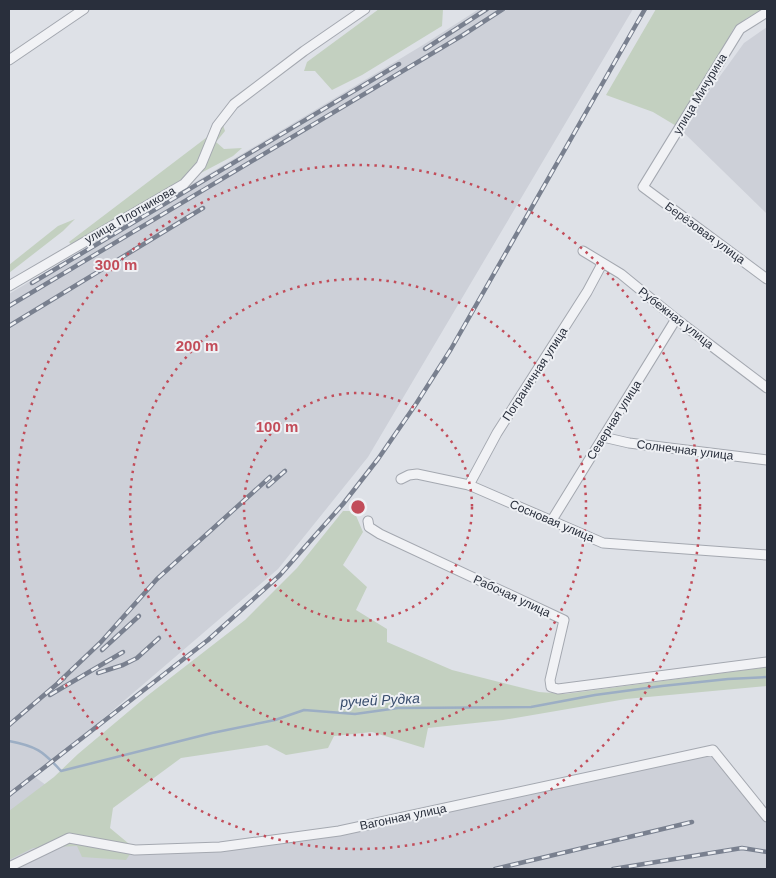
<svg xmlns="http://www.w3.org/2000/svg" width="776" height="878" font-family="Arial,sans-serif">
<rect width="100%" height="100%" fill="#dee1e7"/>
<!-- built -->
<g fill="#cdd0d8">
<path d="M 479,9 L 633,9 L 368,457 L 278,569 L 35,777 L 135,851 L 220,847 L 340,831 L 713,751 L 767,818 L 767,869 L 9,869 L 9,294 L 423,45 Z"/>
<path d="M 767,27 L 767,214 L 681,130 L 744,43 Z"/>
</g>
<!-- green -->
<g fill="#c3d0c0">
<path d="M 379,9 L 443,9 L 442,26 L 362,75 L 332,90 L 315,71 L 304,71 L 307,62 Z"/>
<path d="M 656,9 L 764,9 L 747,18 L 734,28 L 678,127 L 653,112 L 606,95 Z"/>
<path d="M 223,125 L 225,131 L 216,142 L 224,149 L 242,148 L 233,156 L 199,174 L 175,192 L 142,208 L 110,232 L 75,249 L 69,242 Z"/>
<path d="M 75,219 L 63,231 L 9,273 L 9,265 L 58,226 Z"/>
<path d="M 343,511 L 354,511 L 363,532 L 343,565 L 367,587 L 356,610 L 387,629 L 387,642 L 452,670 L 539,692 L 565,694 L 767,667 L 767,686 L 626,699 L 503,720 L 428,728 L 424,748 L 372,732 L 334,736 L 328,748 L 286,755 L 267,745 L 181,758 L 113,808 L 110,828 L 134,848 L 126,860 L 82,857 L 77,846 L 33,848 L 9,860 L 9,811 L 54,777 L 78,754 L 147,696 L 245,620 L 297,568 Z"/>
</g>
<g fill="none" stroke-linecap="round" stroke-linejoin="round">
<!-- stream -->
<path stroke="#9caec4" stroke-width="2.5" d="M 9,741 C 36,746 43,751 61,771 L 212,733 L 275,720 L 304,710 L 355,714 L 398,708 L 531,707 L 595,695 L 662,686 L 728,679 L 767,677"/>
<defs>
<g id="minor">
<path d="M 767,12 L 740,29 L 643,187 L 767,279"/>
<path d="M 9,60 L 84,9"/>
<path d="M 583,251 L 621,274 L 676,319 L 767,388"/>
<path d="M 9,286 L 184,184 L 201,165 L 217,126 L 234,104 L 304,51 L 365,9"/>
<path d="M 603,437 L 629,443 L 767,460"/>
<path d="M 401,479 L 409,475 L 417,474 L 469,485 L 603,543 L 767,555"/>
<path d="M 469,485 L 497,433 L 587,292 L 602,264"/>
<path d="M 552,520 L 676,319"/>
<path d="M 368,521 L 369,527 L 380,534 L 564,620 L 550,680 L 551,687 L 558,689 L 767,662"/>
<path d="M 9,867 L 69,838 L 135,850 L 220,847 L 339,831 L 713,750 L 767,817"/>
</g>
</defs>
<!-- minor casing -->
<use href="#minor" stroke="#a4a8b0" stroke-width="11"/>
<!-- minor -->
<use href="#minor" stroke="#f1f2f5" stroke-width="9"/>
<defs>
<g id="rail">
<path d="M 425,49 L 487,9"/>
<path d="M 32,283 L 399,64"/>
<path d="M 9,306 L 463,35 L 503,9"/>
<path d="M 9,326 L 203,208"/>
<path d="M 268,486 L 285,471"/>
<path d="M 102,650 L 139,616"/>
<path d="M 98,673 L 123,665 L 137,658 L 159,638"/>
<path d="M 59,682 L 101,642 L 157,579 L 270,477"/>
<path d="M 50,695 L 123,652"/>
<path d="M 9,725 L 64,678"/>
<path d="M 9,795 L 208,640 L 280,575 L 343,504 L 378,459 L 416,404 L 451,349 L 645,9"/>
<path d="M 495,869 L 692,822"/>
<path d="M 613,869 L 742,848 L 767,852"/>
</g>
</defs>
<!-- rail casing -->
<use href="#rail" stroke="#79808f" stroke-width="4.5"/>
<!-- rail -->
<use href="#rail" stroke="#eef0f4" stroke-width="2.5" stroke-dasharray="8" stroke-linecap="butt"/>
</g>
<!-- distance rings -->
<g fill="none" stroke="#c24d5a" stroke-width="2.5" stroke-dasharray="2.5 5">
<circle cx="358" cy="507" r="114"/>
<circle cx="358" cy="507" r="228"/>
<circle cx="358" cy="507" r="342"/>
</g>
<g text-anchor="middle" stroke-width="4" stroke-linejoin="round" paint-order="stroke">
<!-- street labels -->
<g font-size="12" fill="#292f3c" stroke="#eef0f4">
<text transform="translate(700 94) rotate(-59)" y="4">улица Мичурина</text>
<text transform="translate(130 215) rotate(-30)" y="4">улица Плотникова</text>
<text transform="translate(705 233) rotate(36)" y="4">Берёзовая улица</text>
<text transform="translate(676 318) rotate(38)" y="4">Рубежная улица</text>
<text transform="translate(535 374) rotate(-57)" y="4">Пограничная улица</text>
<text transform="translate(614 420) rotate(-58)" y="4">Северная улица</text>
<text transform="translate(685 450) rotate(7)" y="4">Солнечная улица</text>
<text transform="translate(552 521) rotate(23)" y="4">Сосновая улица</text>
<text transform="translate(512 596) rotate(25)" y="4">Рабочая улица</text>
<text transform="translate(403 817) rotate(-12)" y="4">Вагонная улица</text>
</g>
<!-- water labels -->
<g font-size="14" font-style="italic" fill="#374c6c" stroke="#eef0f4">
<text transform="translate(380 700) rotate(-3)" y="5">ручей Рудка</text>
</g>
</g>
<circle cx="358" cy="507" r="8" fill="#c24d5a" stroke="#eef0f4" stroke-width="2.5"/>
<g font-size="15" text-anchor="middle" font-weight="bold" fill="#c24d5a" stroke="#eef0f4" stroke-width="4" stroke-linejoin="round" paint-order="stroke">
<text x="116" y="270">300 m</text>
<text x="197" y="351">200 m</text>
<text x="277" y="432">100 m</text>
</g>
<!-- border -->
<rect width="776" height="878" fill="none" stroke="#292f3c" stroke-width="20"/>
</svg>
